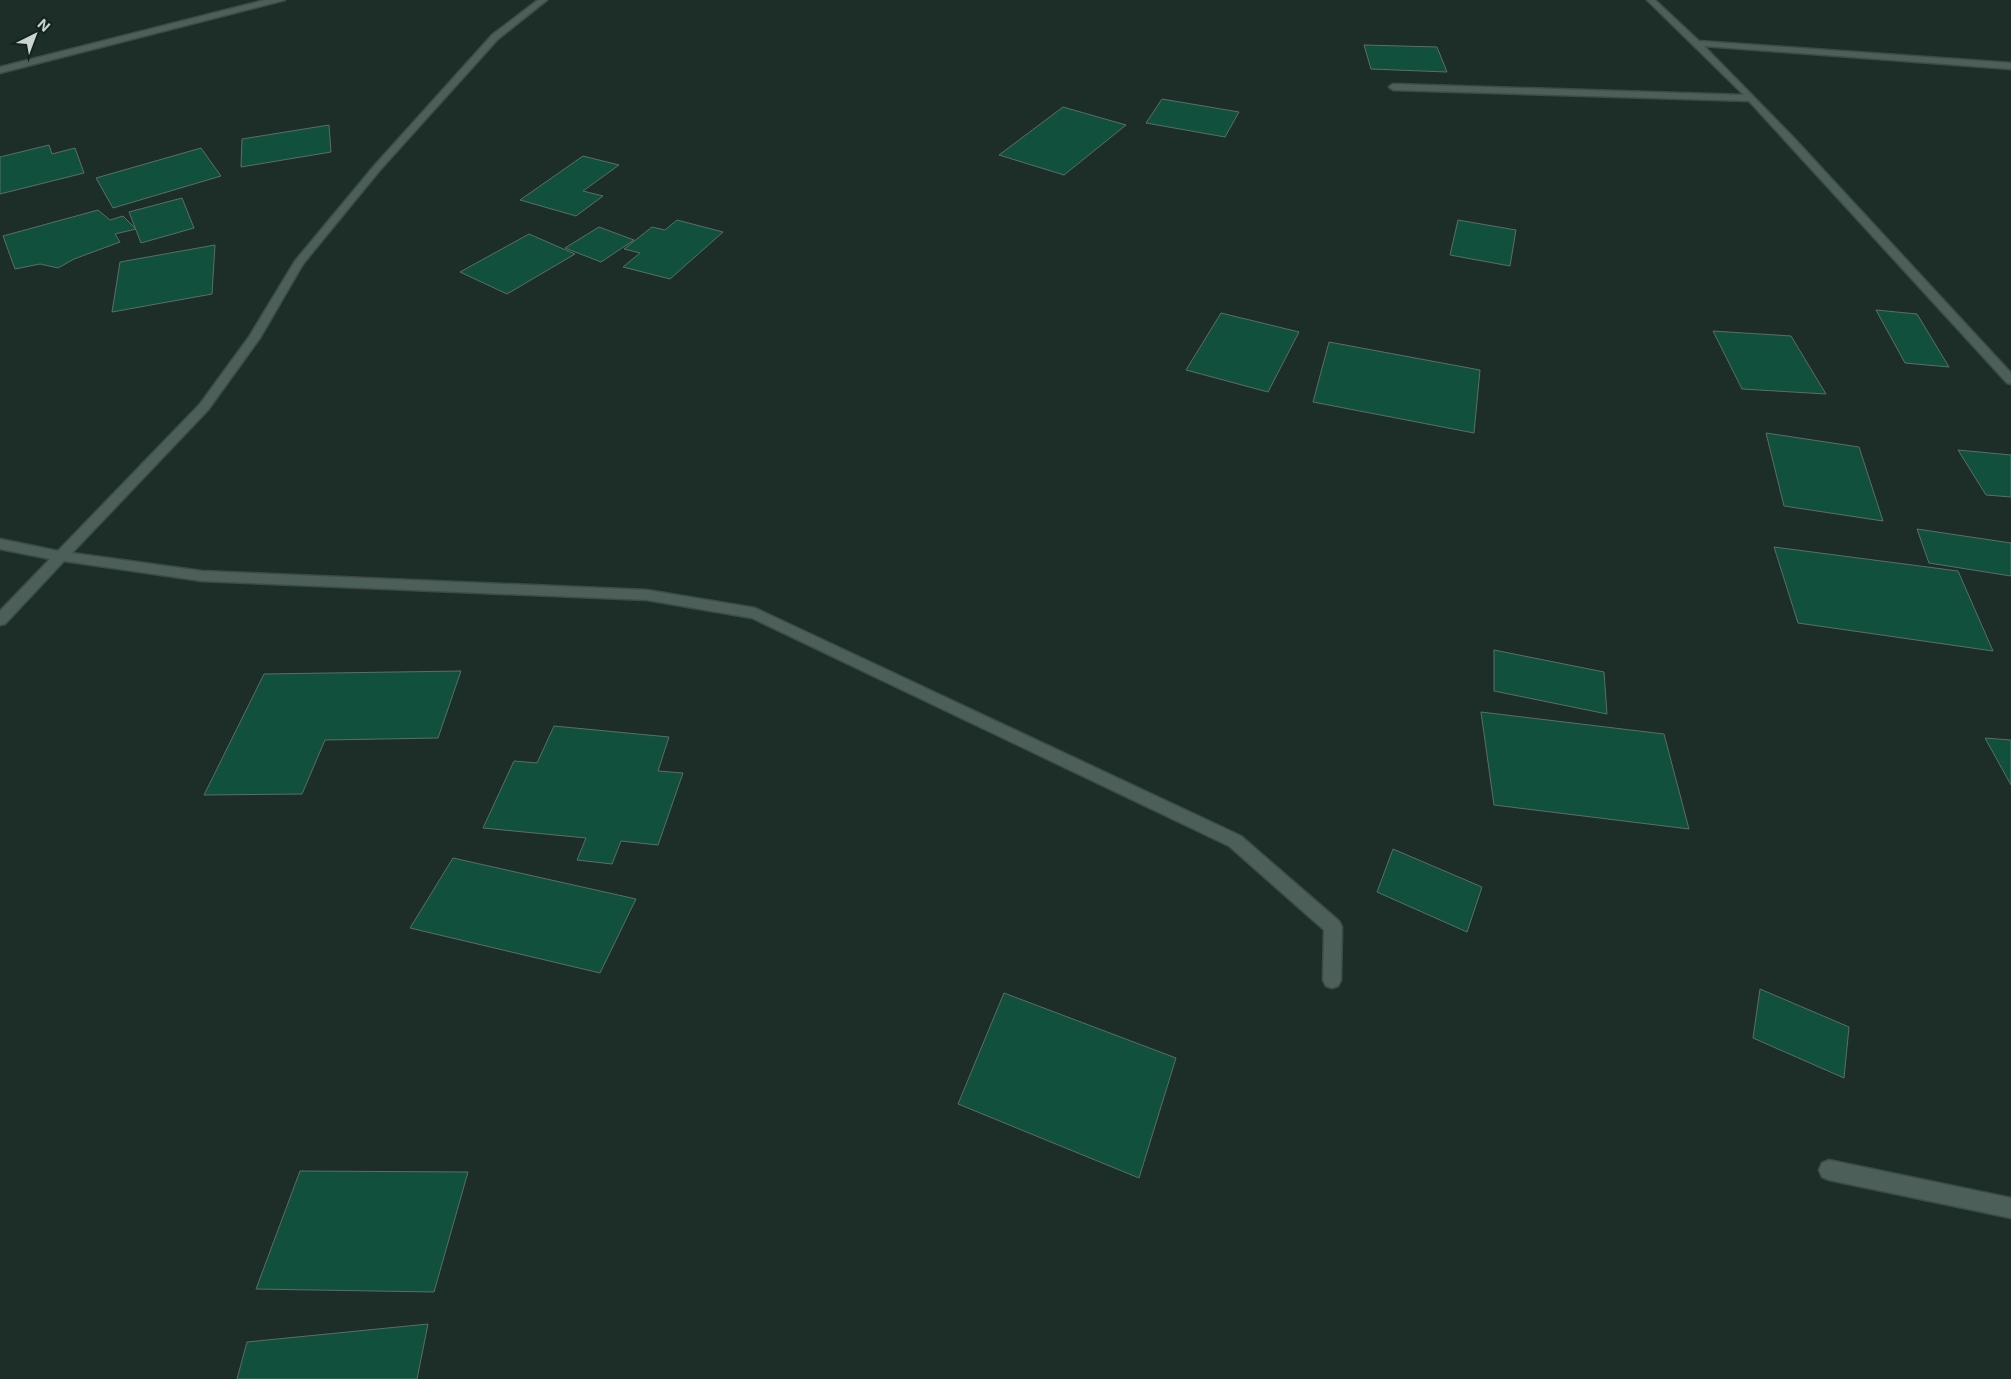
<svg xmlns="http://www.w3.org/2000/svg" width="2011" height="1379" font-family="Inter,sans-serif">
<rect width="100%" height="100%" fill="#1d2e28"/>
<!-- building -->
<g fill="#12503e" stroke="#5a6e66">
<path d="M 1364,45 L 1437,47 L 1447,72 L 1371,69 Z"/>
<path d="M 1162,99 L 1239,112 L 1225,137 L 1146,123 Z"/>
<path d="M 1063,107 L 1126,125 L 1064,175 L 999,155 Z"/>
<path d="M 329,125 L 331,152 L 241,167 L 242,139 Z"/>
<path d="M 49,145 L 52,154 L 75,148 L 84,173 L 0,194 L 0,157 Z"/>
<path d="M 201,148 L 221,176 L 113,208 L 96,178 Z"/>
<path d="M 583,156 L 619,165 L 583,191 L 603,196 L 576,216 L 520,200 Z"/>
<path d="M 182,198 L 194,228 L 141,243 L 129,212 Z"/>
<path d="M 98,210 L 110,220 L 123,216 L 136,229 L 115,234 L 120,242 L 74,259 L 58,268 L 40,264 L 15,269 L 3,236 Z"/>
<path d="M 677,220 L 723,232 L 670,279 L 623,267 L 640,253 L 624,249 L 652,227 L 665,230 Z"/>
<path d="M 1458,220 L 1516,230 L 1510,266 L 1450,255 Z"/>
<path d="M 599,227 L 634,240 L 601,262 L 565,248 Z"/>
<path d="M 529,234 L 575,254 L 507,294 L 460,272 Z"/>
<path d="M 215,245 L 212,294 L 112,312 L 120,262 Z"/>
<path d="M 1876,310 L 1917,314 L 1949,367 L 1905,363 Z"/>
<path d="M 1221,313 L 1299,332 L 1268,392 L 1186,370 Z"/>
<path d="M 1713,331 L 1791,336 L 1826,394 L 1742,389 Z"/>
<path d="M 1329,342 L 1480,370 L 1474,433 L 1313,402 Z"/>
<path d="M 1766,433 L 1859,447 L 1883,521 L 1784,506 Z"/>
<path d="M 1958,450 L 2011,455 L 2011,497 L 1986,495 Z"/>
<path d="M 1917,529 L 2011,543 L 2011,576 L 1929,563 Z"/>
<path d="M 1774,547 L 1958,571 L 1993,651 L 1798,623 Z"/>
<path d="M 1494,650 L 1604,672 L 1607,714 L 1494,691 Z"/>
<path d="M 461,671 L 438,738 L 325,740 L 302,794 L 204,795 L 264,674 Z"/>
<path d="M 1481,712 L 1664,734 L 1689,829 L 1494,805 Z"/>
<path d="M 554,726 L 669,737 L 658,771 L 683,773 L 658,845 L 621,841 L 612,864 L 577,860 L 586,838 L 483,828 L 514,761 L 537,763 Z"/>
<path d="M 1985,738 L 2011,740 L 2011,785 Z"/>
<path d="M 1393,849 L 1482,887 L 1467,932 L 1377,892 Z"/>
<path d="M 453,858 L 636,899 L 600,973 L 410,928 Z"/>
<path d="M 1760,989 L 1849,1027 L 1844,1078 L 1753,1038 Z"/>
<path d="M 1004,993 L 1176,1058 L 1139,1178 L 958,1104 Z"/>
<path d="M 300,1171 L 468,1172 L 434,1292 L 256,1289 Z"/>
<path d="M 428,1324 L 417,1379 L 237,1379 L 247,1342 Z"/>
</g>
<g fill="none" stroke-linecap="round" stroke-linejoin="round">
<defs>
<g id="minor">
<path d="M 265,0 L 285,0 L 0,73 L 0,67 Z"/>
<path d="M 538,0 L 547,0 L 498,39 L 380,170 L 303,264 L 260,338 L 208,410 L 72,553 L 202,571 L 647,590 L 755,608 L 1241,836 L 1339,921 L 1342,927 L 1341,980 L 1338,986 L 1332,988 L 1326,986 L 1323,980 L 1324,930 L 1229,846 L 752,618 L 647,600 L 202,581 L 64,561 L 5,624 L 0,625 L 0,611 L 50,559 L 0,549 L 0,539 L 58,551 L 200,404 L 249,337 L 295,261 L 374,166 L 492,35 Z"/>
<path d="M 1647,0 L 1655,0 L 1699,41 L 2011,63 L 2011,69 L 1704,46 L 1793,137 L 2011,373 L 2011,384 L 2007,383 L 1749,101 L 1393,90 L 1389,87 L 1393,84 L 1744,95 Z"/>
<path d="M 1829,1160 L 2011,1198 L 2011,1218 L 1829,1180 L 1822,1177 L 1819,1170 L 1822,1163 Z"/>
</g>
</defs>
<!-- minor casing -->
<use href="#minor" stroke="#3d4b46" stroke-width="3"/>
<!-- minor -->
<use href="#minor" fill="#4c5f58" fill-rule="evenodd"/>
</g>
<!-- north arrow -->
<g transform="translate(35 35) rotate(42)" stroke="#13241e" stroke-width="4" paint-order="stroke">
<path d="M0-4L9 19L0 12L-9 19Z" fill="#cad5d0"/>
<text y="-8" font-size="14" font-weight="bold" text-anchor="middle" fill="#cad5d0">N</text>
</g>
</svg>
